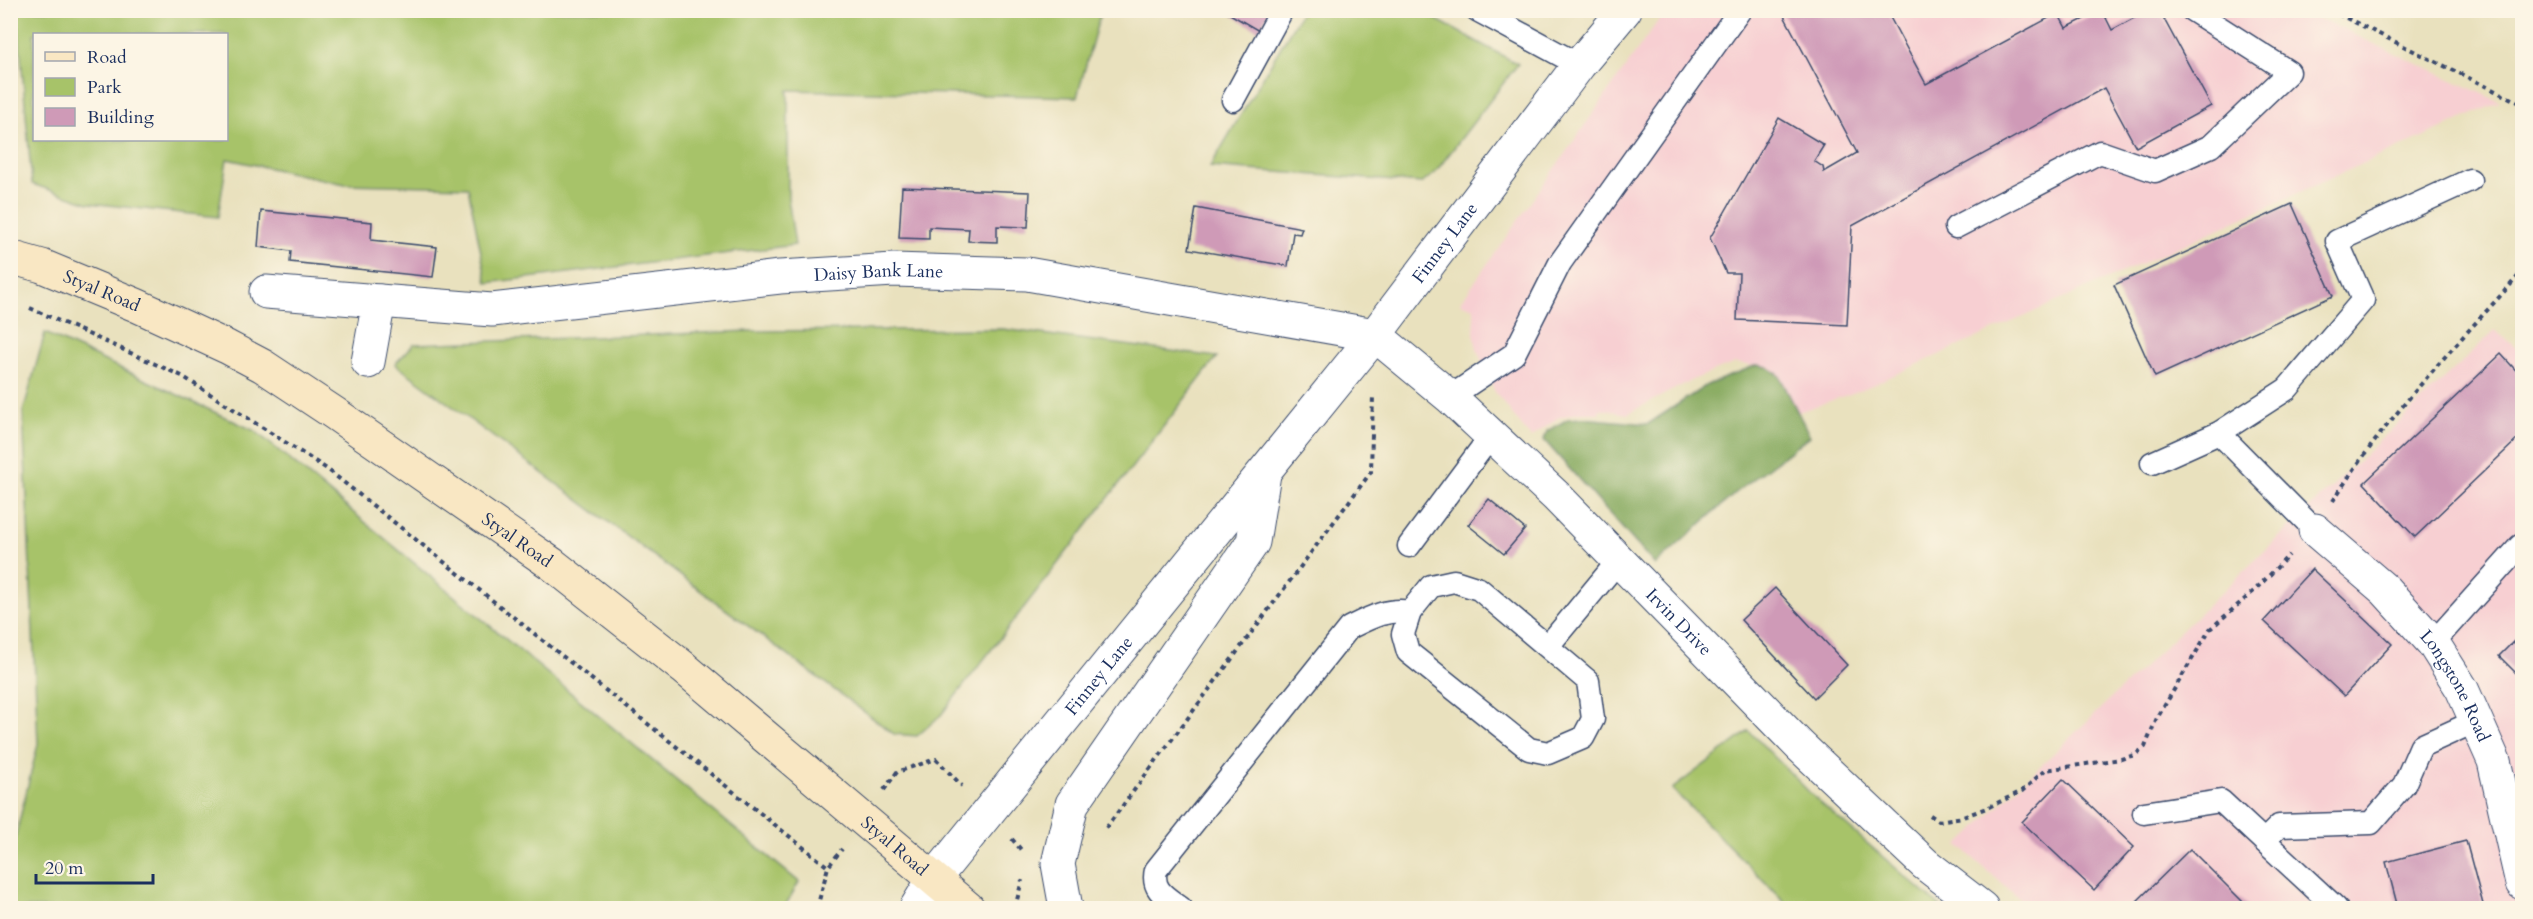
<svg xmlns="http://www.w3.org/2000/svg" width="2533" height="919" font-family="Cardo,serif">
<rect width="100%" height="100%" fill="#fcf5e5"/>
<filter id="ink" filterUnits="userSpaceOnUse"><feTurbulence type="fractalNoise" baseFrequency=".0167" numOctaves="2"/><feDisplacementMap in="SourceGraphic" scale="12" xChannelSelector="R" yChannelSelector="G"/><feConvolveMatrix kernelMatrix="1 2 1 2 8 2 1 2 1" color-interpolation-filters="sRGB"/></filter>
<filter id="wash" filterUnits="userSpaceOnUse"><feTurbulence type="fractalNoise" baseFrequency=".008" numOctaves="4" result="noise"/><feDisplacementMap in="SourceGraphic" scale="24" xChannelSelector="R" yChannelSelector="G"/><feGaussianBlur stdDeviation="1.35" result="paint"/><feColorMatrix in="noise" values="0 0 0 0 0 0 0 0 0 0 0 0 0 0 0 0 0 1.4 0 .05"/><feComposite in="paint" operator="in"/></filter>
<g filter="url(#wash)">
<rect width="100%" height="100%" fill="#e9e1be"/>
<!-- built -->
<g fill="#f7cfd2">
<path d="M 1665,11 L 2303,11 L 2500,102 L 1861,390 L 1796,413 L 1779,375 L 1773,369 L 1735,363 L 1692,380 L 1627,414 L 1600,409 L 1599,413 L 1575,413 L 1558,418 L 1531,438 L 1495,392 L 1477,350 L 1474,333 L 1474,308 L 1460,303 Z"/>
<path d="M 2495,330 L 2522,353 L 2522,908 L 2030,908 L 1958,845 Z"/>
</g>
<!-- green -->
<g fill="#a7c369" stroke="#617964" stroke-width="1.5" fill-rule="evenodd">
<path d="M 17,11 L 17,10 L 1101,11 L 1077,97 L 788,90 L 788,198 L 795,245 L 487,283 L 468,187 L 345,184 L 227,159 L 218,217 L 89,203 L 32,184 ZM 34,34 L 226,34 L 226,140 L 34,140 Z"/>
<path d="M 1302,11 L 1421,11 L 1518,64 L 1434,174 L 1422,183 L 1210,167 Z"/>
<path d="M 1003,329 L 1217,357 L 941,715 L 917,736 L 894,734 L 395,364 L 414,344 L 752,331 Z"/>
<path d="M 45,333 L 255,431 L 799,882 L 784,908 L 11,908 L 11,855 L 38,744 L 23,412 Z"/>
<path d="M 1749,731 L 1816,799 L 1942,908 L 1791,908 L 1672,789 Z"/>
</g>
<!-- forest -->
<path fill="#85a95d" stroke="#506c5e" stroke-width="1.5" d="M 1757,365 L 1768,367 L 1779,375 L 1810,436 L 1739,490 L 1655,565 L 1544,440 L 1547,431 L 1568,419 L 1583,418 L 1648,424 L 1707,385 Z"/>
<g id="blocks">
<!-- building -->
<g fill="#cf9ab7">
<path d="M 1223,10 L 1270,10 L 1259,31 Z"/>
<path d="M 1781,10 L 1886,10 L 1926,84 L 2058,13 L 2066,28 L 2102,10 L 2112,30 L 2149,10 L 2159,10 L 2211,106 L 2136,147 L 2104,88 L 1852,226 L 1847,325 L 1737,320 L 1739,273 L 1726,273 L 1710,238 L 1779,118 L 1824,145 L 1814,161 L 1823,167 L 1824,172 L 1857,153 Z"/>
<path d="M 902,187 L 1030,192 L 1028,227 L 997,226 L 997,242 L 968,241 L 969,229 L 929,227 L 929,239 L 899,238 Z"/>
<path d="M 2292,204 L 2333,296 L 2155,377 L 2114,285 Z"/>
<path d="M 1196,208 L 1302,228 L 1300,234 L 1293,233 L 1288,266 L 1189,249 Z"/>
<path d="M 261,211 L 372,222 L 371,240 L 437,247 L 433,277 L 290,262 L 291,251 L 258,247 Z"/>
<path d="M 2501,354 L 2522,377 L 2522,435 L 2415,537 L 2364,483 Z"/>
<path d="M 1489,499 L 1525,529 L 1504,554 L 1468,525 Z"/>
<path d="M 2312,569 L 2392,644 L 2344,696 L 2264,621 Z"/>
<path d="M 1775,588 L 1847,665 L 1814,698 L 1741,620 Z"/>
<path d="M 2522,633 L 2522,679 L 2499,656 Z"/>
<path d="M 2063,779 L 2134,847 L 2094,890 L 2022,822 Z"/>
<path d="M 2466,841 L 2484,908 L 2398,908 L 2386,862 Z"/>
<path d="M 2190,849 L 2249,908 L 2130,908 Z"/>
</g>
</g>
</g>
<g filter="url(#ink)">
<use href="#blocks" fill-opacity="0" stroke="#3a4a6c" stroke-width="1.5"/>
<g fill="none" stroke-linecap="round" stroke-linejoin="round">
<defs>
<g id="service">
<path d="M 1477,10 L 1579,65"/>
<path d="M 1233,100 L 1282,10"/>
<path d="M 1956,227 L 2100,152 L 2155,171 L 2211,146 L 2289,72 L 2192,10"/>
<path d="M 1450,397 L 1514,354 L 1560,263 L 1740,10"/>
<path d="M 2219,433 L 2315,530"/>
<path d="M 2152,463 L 2219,433 L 2287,389 L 2363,300 L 2337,241 L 2470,180"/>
<path d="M 1409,546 L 1490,437"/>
<path d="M 1454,581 L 1479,589 L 1588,681 L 1593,719 L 1583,738 L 1548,753 L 1529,749 L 1408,652 L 1403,634 L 1410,612 L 1431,586 Z"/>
<path d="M 2433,643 L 2520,546 L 2522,549"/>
<path d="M 1548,646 L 1619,560"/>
<path d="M 2144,813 L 2221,801 L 2336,908"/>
<path d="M 2264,841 L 2279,826 L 2371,823 L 2404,785 L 2421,746 L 2476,721"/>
<path d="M 1181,908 C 1166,897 1151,890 1156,870 L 1349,628 C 1369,618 1387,608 1410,612"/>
</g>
<g id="minor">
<path d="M 266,292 L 379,301 L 368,362"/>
<path id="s1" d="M 379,301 L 492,310 L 780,277 L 894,270 L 1027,274 L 1375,335 L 1450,397 L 1557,497 L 1800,746 L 1925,864 L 1982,908"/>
<path id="s2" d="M 2315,530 L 2385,590 L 2433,643 L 2462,689 L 2494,761 L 2522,883"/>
</g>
<g id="tertiary">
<path id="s3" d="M 916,908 L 933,880 L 1375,335 L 1579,65 L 1625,10"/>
<path d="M 1066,908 L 1058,864 L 1072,804 L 1253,542 L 1264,474"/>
</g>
<g id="secondary">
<path id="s4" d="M 10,257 L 42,266 L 136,305 L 227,347 L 263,366 L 334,413 L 552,564 L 684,668 L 968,908"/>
</g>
</defs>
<!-- service casing -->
<use href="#service" stroke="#3a4a6c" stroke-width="25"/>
<!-- minor casing -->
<use href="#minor" stroke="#3a4a6c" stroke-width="35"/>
<!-- tertiary casing -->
<use href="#tertiary" stroke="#3a4a6c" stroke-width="35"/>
<!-- secondary casing -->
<use href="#secondary" stroke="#3a4a6c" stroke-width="35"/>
<!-- path -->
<g stroke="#3a4a6c" stroke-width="4" stroke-dasharray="4.5 4.5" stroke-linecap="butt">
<path d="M 2330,10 L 2522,104"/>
<path d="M 30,308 L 182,376 L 327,469 L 828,867"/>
<path d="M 2333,501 C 2386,417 2456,345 2522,272"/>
<path d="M 884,790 L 897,772 L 936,759 L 962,786"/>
<path d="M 1930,815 L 1939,821 L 1963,817 L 1989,807 L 2022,791 L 2045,770 L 2121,759 L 2135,755 L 2145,747 L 2156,720 L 2210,629 L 2254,591 L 2289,555"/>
<path d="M 1106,828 L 1371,472 L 1373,395"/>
<path d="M 1012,839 L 1023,852"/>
<path d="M 817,908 L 828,867 L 842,849"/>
<path d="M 1015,908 L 1022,880"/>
</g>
<!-- service -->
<use href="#service" stroke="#fff" stroke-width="22"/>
<!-- minor -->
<use href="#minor" stroke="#fff" stroke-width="33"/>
<!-- tertiary -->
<use href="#tertiary" stroke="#fff" stroke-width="33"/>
<!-- secondary -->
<use href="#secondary" stroke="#f9e7c3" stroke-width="33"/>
</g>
</g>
<g text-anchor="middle" stroke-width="4.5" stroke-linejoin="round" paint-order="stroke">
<!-- street labels -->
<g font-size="18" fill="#1b2f5e" stroke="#fcf5e5">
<text dy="6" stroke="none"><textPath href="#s3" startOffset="850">Finney Lane</textPath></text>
<text dy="6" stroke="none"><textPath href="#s1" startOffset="502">Daisy Bank Lane</textPath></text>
<text dy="6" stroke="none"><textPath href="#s4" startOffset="98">Styal Road</textPath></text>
<text dy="6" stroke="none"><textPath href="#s4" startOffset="584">Styal Road</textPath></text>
<text dy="6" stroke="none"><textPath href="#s1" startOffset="1422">Irvin Drive</textPath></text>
<text dy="6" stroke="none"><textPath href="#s3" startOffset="296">Finney Lane</textPath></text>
<text dy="6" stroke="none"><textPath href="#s2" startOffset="212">Longstone Road</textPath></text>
<text dy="6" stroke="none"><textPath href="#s4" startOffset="1070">Styal Road</textPath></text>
</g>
</g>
<!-- margin -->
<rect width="2533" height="919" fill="none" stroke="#fcf5e5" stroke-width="36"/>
<!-- legend -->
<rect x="33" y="33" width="195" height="108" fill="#fcf5e5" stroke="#a2a6af" stroke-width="1.5"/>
<rect x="45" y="52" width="30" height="9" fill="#f9e7c3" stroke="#a2a6af" stroke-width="1.5"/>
<text x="87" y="63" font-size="18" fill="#1b2f5e">Road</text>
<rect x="45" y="78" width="30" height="18" fill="#a7c369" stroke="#a2a6af" stroke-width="1.5"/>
<text x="87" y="93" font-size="18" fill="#1b2f5e">Park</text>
<rect x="45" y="108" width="30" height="18" fill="#cf9ab7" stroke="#a2a6af" stroke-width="1.5"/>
<text x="87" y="123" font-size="18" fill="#1b2f5e">Building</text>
<!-- scale -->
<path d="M36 874v9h117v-9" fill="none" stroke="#1b2f5e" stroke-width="3"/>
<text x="45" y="874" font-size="18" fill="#1b2f5e" stroke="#fcf5e5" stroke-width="4.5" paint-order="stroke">20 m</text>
</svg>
